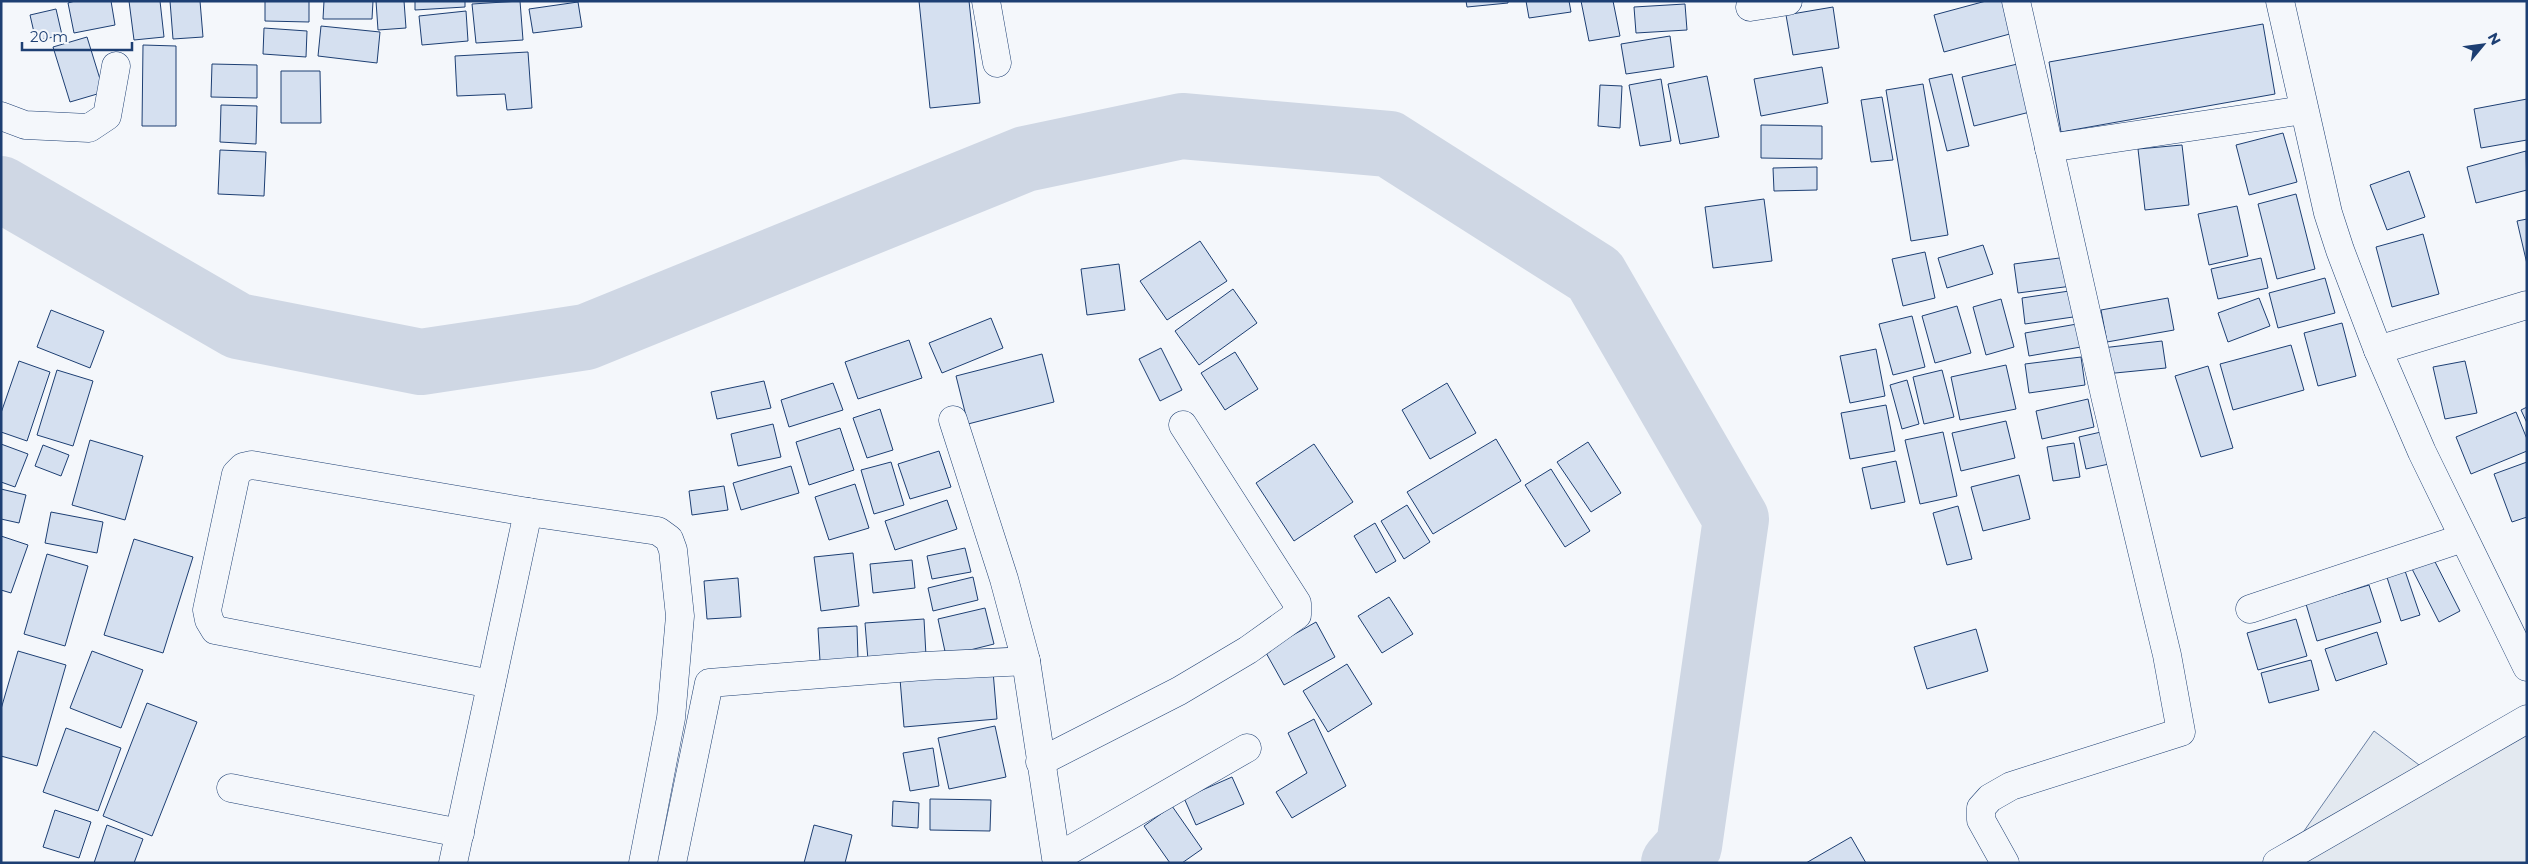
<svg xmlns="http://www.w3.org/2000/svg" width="2528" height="864" font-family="Montserrat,sans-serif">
<rect width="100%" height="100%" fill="#f4f7fb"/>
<!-- green -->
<path fill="#e3e9f0" stroke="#687fa3" d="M 2374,731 L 2443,783 L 2527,733 L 2527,863 L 2306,863 L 2297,841 Z"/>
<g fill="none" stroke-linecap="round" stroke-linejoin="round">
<!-- river -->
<path stroke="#cfd7e4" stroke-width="66" d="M 1,189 L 238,326 L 421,362 L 586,337 L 1025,159 L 1182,126 L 1389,144 L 1595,275 L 1736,519 L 1689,846 L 1674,863"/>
</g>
<!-- building -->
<g fill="#d5e0f0" stroke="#1d3f73">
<path d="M 75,1 L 111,1 L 115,25 L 74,33 L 68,3 Z"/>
<path d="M 129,1 L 160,1 L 164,37 L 134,40 Z"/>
<path d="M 170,1 L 200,1 L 203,37 L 173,39 Z"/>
<path d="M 265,1 L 309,1 L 309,22 L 265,21 Z"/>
<path d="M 324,1 L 373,1 L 372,19 L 323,19 Z"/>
<path d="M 376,1 L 404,1 L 406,28 L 378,30 Z"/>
<path d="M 415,1 L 465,1 L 465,7 L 415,10 Z"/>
<path d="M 520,1 L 523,40 L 476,43 L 472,4 Z"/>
<path d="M 919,1 L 969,1 L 980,103 L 930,108 Z"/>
<path d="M 1466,1 L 1508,1 L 1508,3 L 1467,7 Z"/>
<path d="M 1526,1 L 1569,1 L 1571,12 L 1529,18 Z"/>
<path d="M 1581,1 L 1613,1 L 1620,36 L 1589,41 Z"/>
<path d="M 1986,1 L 2009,1 L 2017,32 L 1944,52 L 1934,15 Z"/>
<path d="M 578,2 L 582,27 L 533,33 L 529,9 Z"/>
<path d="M 1685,4 L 1687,30 L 1636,33 L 1634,7 Z"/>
<path d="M 1833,7 L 1839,48 L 1793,55 L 1786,15 Z"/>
<path d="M 56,9 L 62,35 L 36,41 L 30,15 Z"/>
<path d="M 466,11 L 468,41 L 422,45 L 419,16 Z"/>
<path d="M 2263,24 L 2275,94 L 2061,132 L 2049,62 Z"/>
<path d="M 321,26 L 380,32 L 377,63 L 318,56 Z"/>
<path d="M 264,28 L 307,31 L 306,57 L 263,54 Z"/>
<path d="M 1670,36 L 1674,67 L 1626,74 L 1621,44 Z"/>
<path d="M 87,37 L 104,92 L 70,102 L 53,47 Z"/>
<path d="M 143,45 L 176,46 L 176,126 L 142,126 Z"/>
<path d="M 528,52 L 532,108 L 507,110 L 505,94 L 457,96 L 455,56 Z"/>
<path d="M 2026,62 L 2038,110 L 1974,126 L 1962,77 Z"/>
<path d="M 212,64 L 257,65 L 257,98 L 211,97 Z"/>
<path d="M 1822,67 L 1828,103 L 1761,116 L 1754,79 Z"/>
<path d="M 281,71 L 320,71 L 321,123 L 281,123 Z"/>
<path d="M 1952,74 L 1969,146 L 1947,151 L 1929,79 Z"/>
<path d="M 1707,76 L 1719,137 L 1680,144 L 1668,84 Z"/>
<path d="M 1661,79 L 1671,141 L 1640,146 L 1629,85 Z"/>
<path d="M 1923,84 L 1948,235 L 1911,241 L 1886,90 Z"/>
<path d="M 1600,85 L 1622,86 L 1620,128 L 1598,126 Z"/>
<path d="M 1882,97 L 1893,160 L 1871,162 L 1861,100 Z"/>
<path d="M 2527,99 L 2527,140 L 2481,148 L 2474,109 Z"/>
<path d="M 221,105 L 257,106 L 256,144 L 220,142 Z"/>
<path d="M 1761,125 L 1822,126 L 1822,159 L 1761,158 Z"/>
<path d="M 2283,133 L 2297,182 L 2249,195 L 2236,145 Z"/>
<path d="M 2182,145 L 2189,205 L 2145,210 L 2138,149 Z"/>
<path d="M 220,150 L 266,152 L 264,196 L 218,194 Z"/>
<path d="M 2526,151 L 2527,190 L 2476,203 L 2467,167 Z"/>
<path d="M 1817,167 L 1817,190 L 1774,191 L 1773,168 Z"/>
<path d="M 2409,171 L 2425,217 L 2387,230 L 2370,185 Z"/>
<path d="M 2296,194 L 2315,269 L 2277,279 L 2258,204 Z"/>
<path d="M 1764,199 L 1772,261 L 1713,268 L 1705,207 Z"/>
<path d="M 2237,206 L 2248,256 L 2209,265 L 2198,214 Z"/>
<path d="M 2527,219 L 2527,264 L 2517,221 Z"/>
<path d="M 2423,234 L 2439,294 L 2392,307 L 2376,247 Z"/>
<path d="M 1200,241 L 1227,281 L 1167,320 L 1140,281 Z"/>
<path d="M 1983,245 L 1993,274 L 1947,288 L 1938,258 Z"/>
<path d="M 1925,252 L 1935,298 L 1903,306 L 1892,259 Z"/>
<path d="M 2067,257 L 2072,286 L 2018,293 L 2014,264 Z"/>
<path d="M 2261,258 L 2268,288 L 2218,299 L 2211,269 Z"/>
<path d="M 1119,264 L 1125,310 L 1087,315 L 1081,269 Z"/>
<path d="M 2325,278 L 2335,313 L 2278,328 L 2269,293 Z"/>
<path d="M 1233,289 L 1257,323 L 1199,365 L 1175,331 Z"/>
<path d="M 2076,290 L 2080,316 L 2025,324 L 2022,298 Z"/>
<path d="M 2168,298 L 2174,330 L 2107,342 L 2101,310 Z"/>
<path d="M 2259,298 L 2270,326 L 2228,342 L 2218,313 Z"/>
<path d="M 2001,299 L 2014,347 L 1986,355 L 1973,307 Z"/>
<path d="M 1957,306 L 1971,353 L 1935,363 L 1922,316 Z"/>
<path d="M 51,310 L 104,331 L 90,368 L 37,347 Z"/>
<path d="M 1912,316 L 1925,367 L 1893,375 L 1879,324 Z"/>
<path d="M 991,318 L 1003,348 L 942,373 L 929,343 Z"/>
<path d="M 2342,323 L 2356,376 L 2318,386 L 2304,333 Z"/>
<path d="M 2077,324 L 2081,347 L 2029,356 L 2025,333 Z"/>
<path d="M 909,340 L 922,378 L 858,399 L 845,362 Z"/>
<path d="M 2162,341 L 2166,368 L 2105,374 L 2102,348 Z"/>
<path d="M 2291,345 L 2304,390 L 2233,410 L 2220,364 Z"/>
<path d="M 1161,348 L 1182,390 L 1160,401 L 1139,359 Z"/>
<path d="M 1876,349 L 1885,396 L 1850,403 L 1840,356 Z"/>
<path d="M 1235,352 L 1258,389 L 1225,410 L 1201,373 Z"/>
<path d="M 1042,354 L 1054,402 L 968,424 L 956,376 Z"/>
<path d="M 2081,357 L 2085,385 L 2029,393 L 2025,364 Z"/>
<path d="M 19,361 L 50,372 L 27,441 L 1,432 L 1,413 Z"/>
<path d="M 2465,361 L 2477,413 L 2445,419 L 2433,367 Z"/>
<path d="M 2006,365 L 2016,409 L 1960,420 L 1951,377 Z"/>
<path d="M 2208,366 L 2233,448 L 2201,457 L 2175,376 Z"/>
<path d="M 57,370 L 93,381 L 73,446 L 37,435 Z"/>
<path d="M 1942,370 L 1954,417 L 1924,424 L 1913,377 Z"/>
<path d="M 1907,380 L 1919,424 L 1902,429 L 1890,385 Z"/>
<path d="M 764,381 L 771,408 L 717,419 L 711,392 Z"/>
<path d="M 833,383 L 843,410 L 789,427 L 781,400 Z"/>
<path d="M 1447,383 L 1476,433 L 1430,459 L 1402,410 Z"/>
<path d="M 2088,399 L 2094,427 L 2042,439 L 2036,411 Z"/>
<path d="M 1886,405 L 1895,451 L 1850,459 L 1841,413 Z"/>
<path d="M 2527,407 L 2527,423 L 2521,410 Z"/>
<path d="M 880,409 L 893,450 L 867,458 L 853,418 Z"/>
<path d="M 2516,412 L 2527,439 L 2527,451 L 2471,474 L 2456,437 Z"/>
<path d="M 2006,421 L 2015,458 L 1961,471 L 1952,433 Z"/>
<path d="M 773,424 L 781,457 L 738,466 L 731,434 Z"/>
<path d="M 840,428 L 854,470 L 809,485 L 796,442 Z"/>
<path d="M 1943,432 L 1957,496 L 1920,504 L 1905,440 Z"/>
<path d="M 2101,432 L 2109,464 L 2086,469 L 2079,437 Z"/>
<path d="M 1496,439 L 1521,481 L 1433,534 L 1407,492 Z"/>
<path d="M 90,440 L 143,456 L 125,520 L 72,505 Z"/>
<path d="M 1588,442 L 1621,493 L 1591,512 L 1557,462 Z"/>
<path d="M 2074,443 L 2080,477 L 2053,481 L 2047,447 Z"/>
<path d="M 1,444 L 28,454 L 15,487 L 1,482 Z"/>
<path d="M 1314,444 L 1353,502 L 1294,541 L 1256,483 Z"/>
<path d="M 43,445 L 69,455 L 61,476 L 35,466 Z"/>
<path d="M 939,451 L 951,487 L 910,499 L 898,464 Z"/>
<path d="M 1896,461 L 1905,502 L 1871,509 L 1862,468 Z"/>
<path d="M 891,462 L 904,505 L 874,514 L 861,470 Z"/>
<path d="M 2527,462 L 2527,517 L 2512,522 L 2494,474 Z"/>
<path d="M 791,466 L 799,493 L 741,510 L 733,483 Z"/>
<path d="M 1551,469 L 1590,531 L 1565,547 L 1525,485 Z"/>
<path d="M 2019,475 L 2030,519 L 1983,531 L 1971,487 Z"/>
<path d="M 855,484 L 869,528 L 829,540 L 815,497 Z"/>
<path d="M 724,486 L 728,510 L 692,515 L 689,491 Z"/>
<path d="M 1,489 L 26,495 L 19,523 L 1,519 Z"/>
<path d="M 947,500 L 957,529 L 895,550 L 885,521 Z"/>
<path d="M 1407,505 L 1430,542 L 1404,559 L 1381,521 Z"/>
<path d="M 1958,506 L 1972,559 L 1947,565 L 1933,513 Z"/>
<path d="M 51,512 L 103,522 L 97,553 L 45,543 Z"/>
<path d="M 1375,523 L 1396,561 L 1376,573 L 1354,536 Z"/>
<path d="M 1,536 L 28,545 L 11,593 L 1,590 Z"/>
<path d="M 134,539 L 193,557 L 163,653 L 104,635 Z"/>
<path d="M 965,548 L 971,572 L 932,579 L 927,556 Z"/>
<path d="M 2430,552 L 2460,611 L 2439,622 L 2409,563 Z"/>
<path d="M 853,553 L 859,606 L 821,611 L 814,557 Z"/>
<path d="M 47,554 L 88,566 L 65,646 L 24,634 Z"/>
<path d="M 912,560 L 915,588 L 873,593 L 870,564 Z"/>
<path d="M 2402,562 L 2420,615 L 2401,621 L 2384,568 Z"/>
<path d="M 973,577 L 978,600 L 933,611 L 928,588 Z"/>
<path d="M 738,578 L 741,617 L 707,619 L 704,581 Z"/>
<path d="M 2369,585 L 2381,622 L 2317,641 L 2306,604 Z"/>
<path d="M 1389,597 L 1413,634 L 1382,653 L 1358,616 Z"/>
<path d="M 985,608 L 994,644 L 946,656 L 938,619 Z"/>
<path d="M 924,619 L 926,656 L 868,660 L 865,623 Z"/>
<path d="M 2296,619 L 2307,656 L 2258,670 L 2247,633 Z"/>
<path d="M 1316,622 L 1335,657 L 1284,685 L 1265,651 Z"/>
<path d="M 857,626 L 858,660 L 820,661 L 818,628 Z"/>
<path d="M 1976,629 L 1988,671 L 1927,689 L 1914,647 Z"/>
<path d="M 2377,632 L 2387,664 L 2336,681 L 2325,649 Z"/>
<path d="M 18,651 L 66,665 L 37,766 L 1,756 L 1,709 Z"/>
<path d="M 92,651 L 143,670 L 121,728 L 70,708 Z"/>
<path d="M 2311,660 L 2319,690 L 2269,703 L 2261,673 Z"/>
<path d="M 1347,664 L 1372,704 L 1328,732 L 1303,691 Z"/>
<path d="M 993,671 L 997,719 L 904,727 L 900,679 Z"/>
<path d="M 147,703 L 197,722 L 152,836 L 103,816 Z"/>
<path d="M 1314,719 L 1346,786 L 1292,818 L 1276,792 L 1307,773 L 1288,733 Z"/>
<path d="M 995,726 L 1006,777 L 949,789 L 938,738 Z"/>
<path d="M 66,728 L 121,748 L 98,811 L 43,792 Z"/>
<path d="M 933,748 L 939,786 L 910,791 L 903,753 Z"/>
<path d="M 1232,777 L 1244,804 L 1196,825 L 1184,798 Z"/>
<path d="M 930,799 L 991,800 L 990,831 L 930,830 Z"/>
<path d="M 893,801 L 919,803 L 918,828 L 892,826 Z"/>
<path d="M 1172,806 L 1202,849 L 1182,863 L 1170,863 L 1144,826 Z"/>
<path d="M 55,810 L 91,822 L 79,858 L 43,847 Z"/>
<path d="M 107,825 L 143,839 L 134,863 L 94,863 Z"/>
<path d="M 814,825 L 852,835 L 845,863 L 804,863 Z"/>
<path d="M 1851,837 L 1866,863 L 1806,863 Z"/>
</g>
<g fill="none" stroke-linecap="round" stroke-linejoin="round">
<defs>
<g id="minor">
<path d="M 986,1 L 997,63"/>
<path d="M 2280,1 L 2328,213 L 2340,250 L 2378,350 L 2422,452 L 2527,667"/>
<path d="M 1750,7 L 1788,1"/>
<path d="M 1,116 L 25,125 L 89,128 L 107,116 L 116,66"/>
<path d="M 2049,148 L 2304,110"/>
<path d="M 2378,350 L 2527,305"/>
<path d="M 953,420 L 1004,579 L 1026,661 L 1056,858 L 1247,748"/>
<path d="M 2250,609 L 2463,538"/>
<path d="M 491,684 L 215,630 L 209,620 L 207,610 L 236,474 L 243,467 L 252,465 L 528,512 L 658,531 L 669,539 L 673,550 L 680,616 L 671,718 L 643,863"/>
<path d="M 1040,762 L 1179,691 L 1248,650 L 1297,615 L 1297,603 L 1183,425"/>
<path d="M 231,788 L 460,833"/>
<path d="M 453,863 L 528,512"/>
<path d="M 672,863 L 709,683 L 924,666 L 1026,661"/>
<path d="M 2005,863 L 1981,820 L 1981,808 L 1990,798 L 2011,786 L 2181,732 L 2167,655 L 2106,400 L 2016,1"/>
<path d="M 2277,863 L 2527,719"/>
</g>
</defs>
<!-- minor casing -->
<use href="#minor" stroke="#1d3f73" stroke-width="29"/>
<!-- minor -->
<use href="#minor" stroke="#f4f7fb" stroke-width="28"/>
</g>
<!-- border -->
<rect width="2528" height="864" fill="none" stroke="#1d3f73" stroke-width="5"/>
<!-- north arrow -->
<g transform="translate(2483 45) rotate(61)" stroke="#f4f7fb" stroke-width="4" paint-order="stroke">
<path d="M0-4L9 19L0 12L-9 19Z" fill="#1d3f73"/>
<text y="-8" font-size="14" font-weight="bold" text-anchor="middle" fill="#1d3f73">N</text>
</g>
<!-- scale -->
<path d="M22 42v8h110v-8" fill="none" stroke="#1d3f73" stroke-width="2.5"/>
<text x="30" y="42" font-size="15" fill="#1d3f73" stroke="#f4f7fb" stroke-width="4" paint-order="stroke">20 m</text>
</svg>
